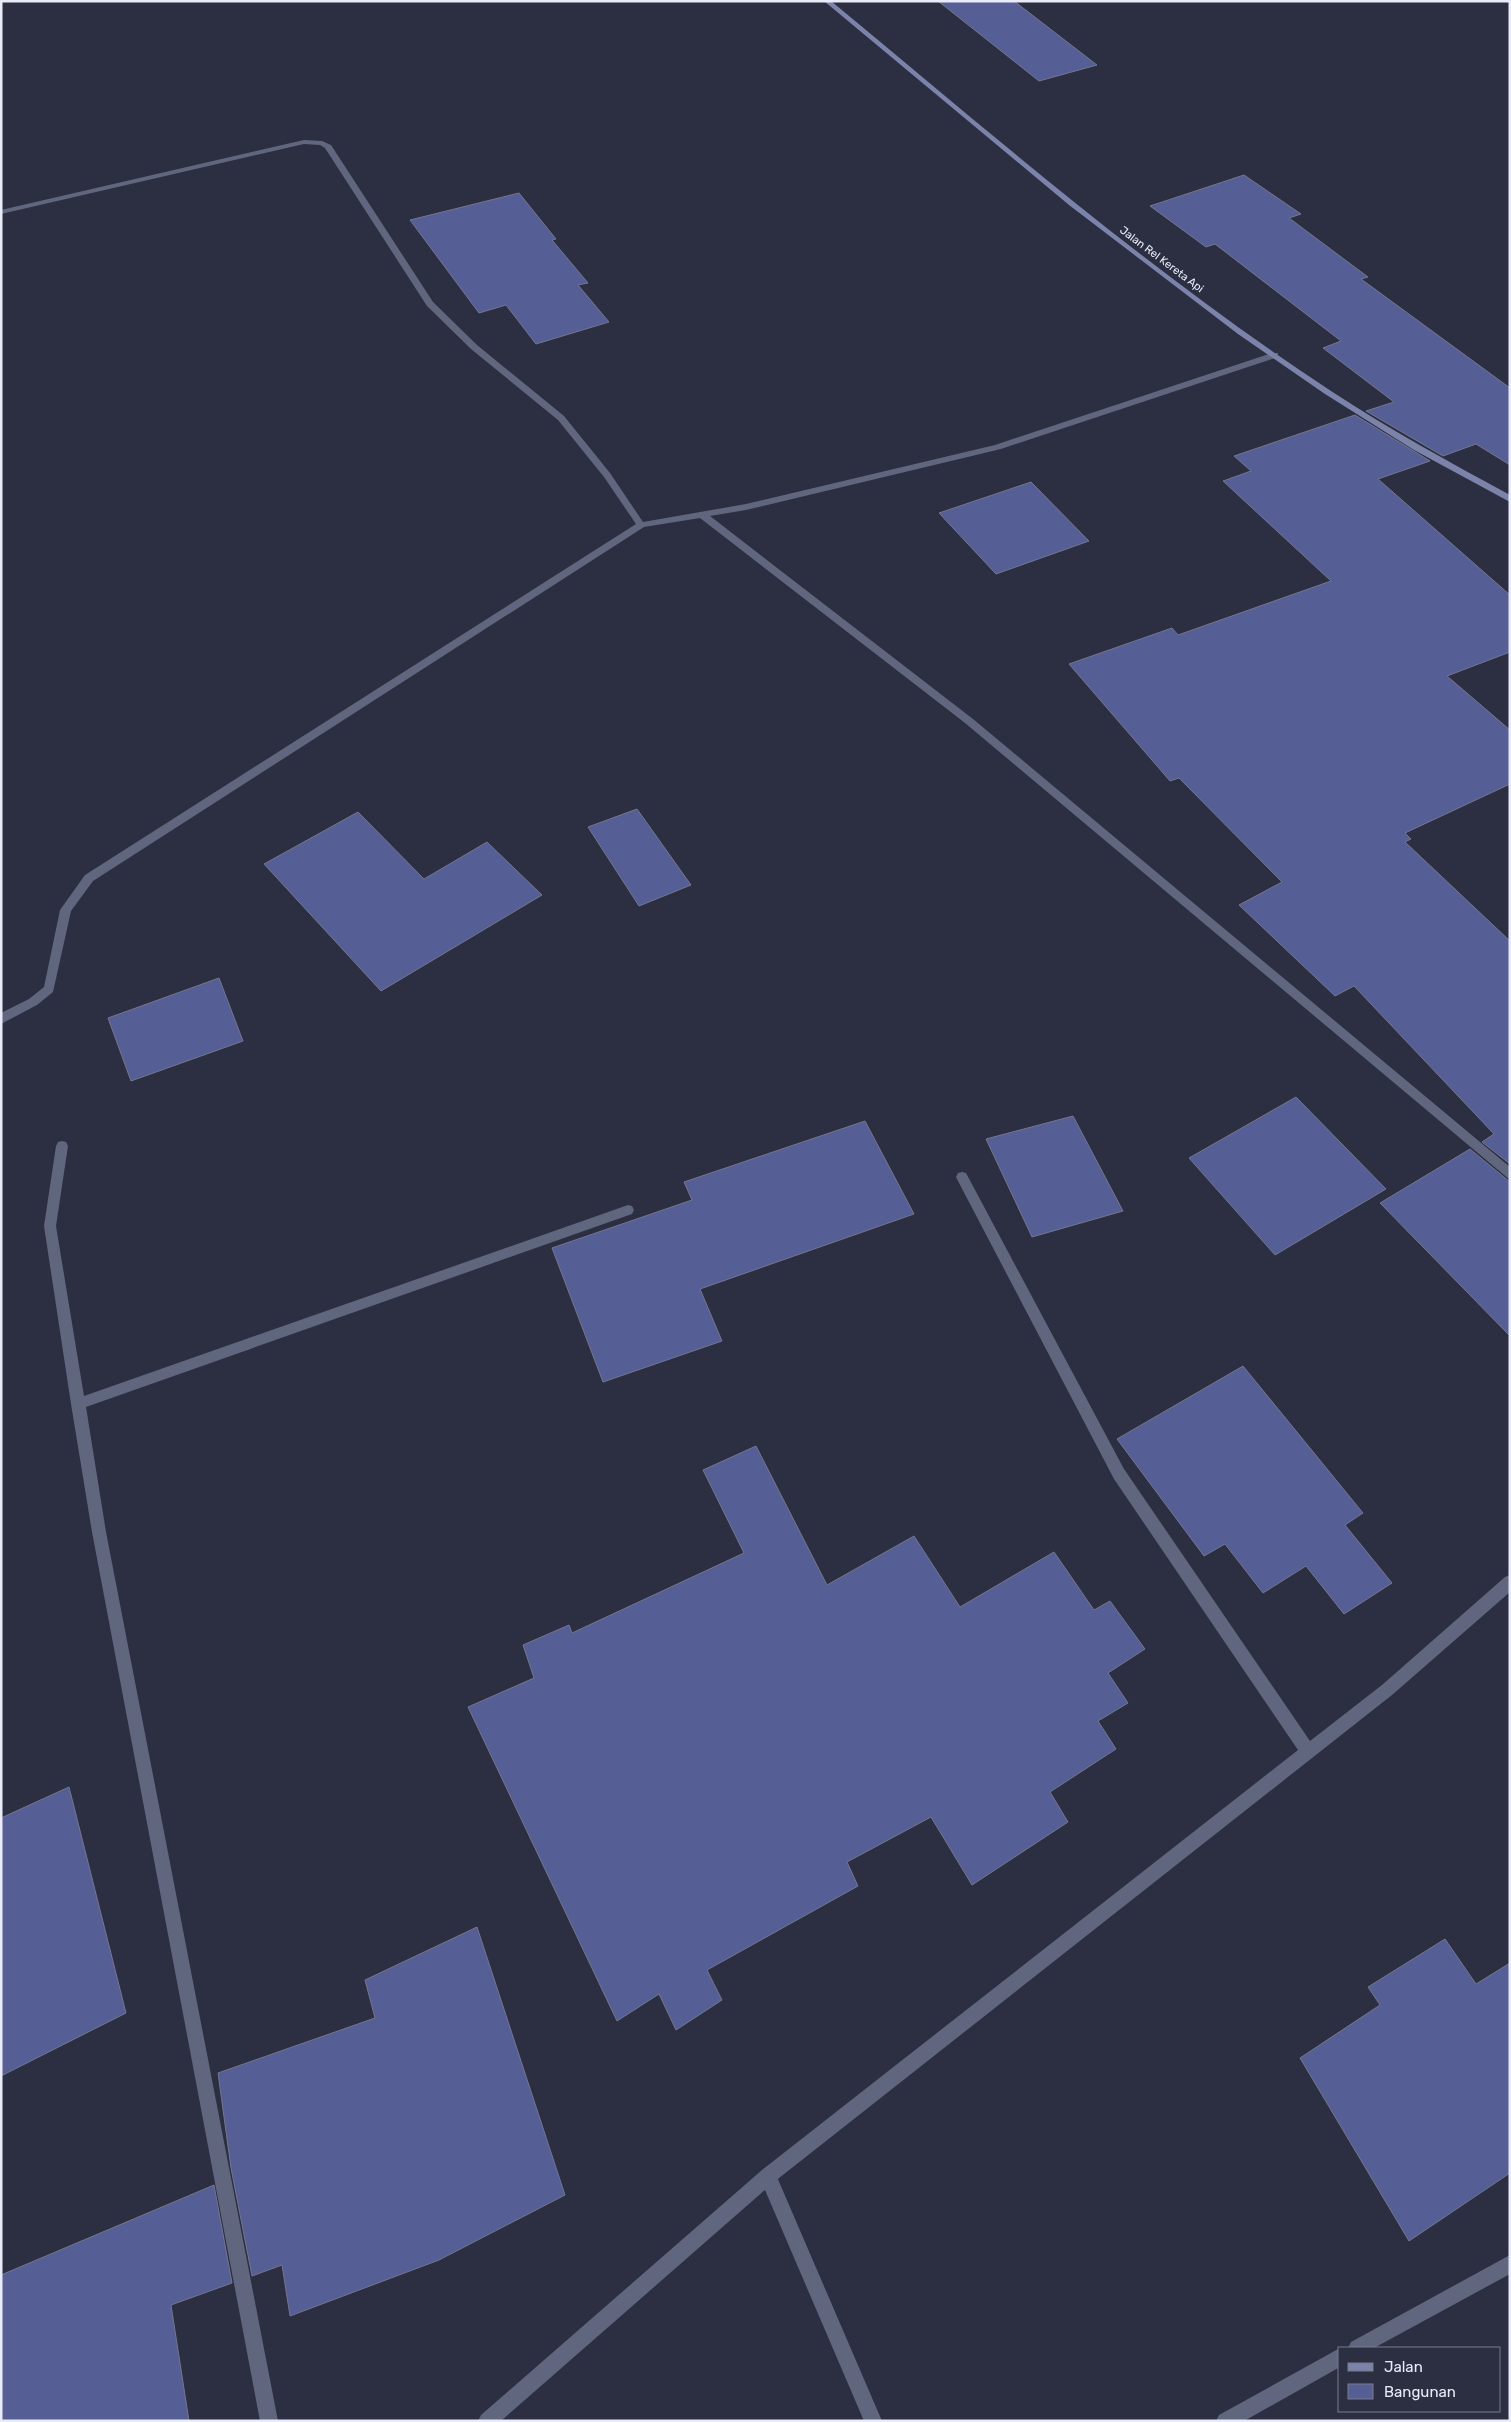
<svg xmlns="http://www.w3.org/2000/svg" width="1511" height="2422" font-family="Rubik,sans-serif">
<rect width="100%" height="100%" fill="#2c2f42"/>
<!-- building -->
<g fill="#565e96" stroke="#73778d">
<path d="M 938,1 L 1014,1 L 1097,65 L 1039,81 Z"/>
<path d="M 1244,175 L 1301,214 L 1289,218 L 1368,277 L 1361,279 L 1510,388 L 1510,465 L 1476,444 L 1443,456 L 1366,411 L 1394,402 L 1323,348 L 1341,341 L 1215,244 L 1206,247 L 1150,206 Z"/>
<path d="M 519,193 L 556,239 L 552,240 L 588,283 L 578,285 L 609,322 L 536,344 L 506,305 L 479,313 L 410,220 Z"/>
<path d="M 1355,415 L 1430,461 L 1378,479 L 1510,595 L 1510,652 L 1447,676 L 1510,730 L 1510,784 L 1405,833 L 1411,839 L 1405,842 L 1510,941 L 1510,1164 L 1482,1142 L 1494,1134 L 1354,986 L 1335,996 L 1239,905 L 1282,882 L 1179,778 L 1170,781 L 1069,664 L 1172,628 L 1178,635 L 1331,581 L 1223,481 L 1251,471 L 1234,456 Z"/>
<path d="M 1031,482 L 1089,541 L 996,574 L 939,513 Z"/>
<path d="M 637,809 L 691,885 L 639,906 L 588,827 Z"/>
<path d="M 358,812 L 424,879 L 487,842 L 542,895 L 381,991 L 264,864 Z"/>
<path d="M 219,978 L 243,1041 L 131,1081 L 108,1018 Z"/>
<path d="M 1296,1097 L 1386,1189 L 1275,1255 L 1189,1158 Z"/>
<path d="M 1073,1116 L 1123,1211 L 1032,1237 L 986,1139 Z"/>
<path d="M 865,1121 L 914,1214 L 700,1289 L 722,1341 L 603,1382 L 552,1248 L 692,1200 L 684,1182 Z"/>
<path d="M 1470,1149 L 1510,1182 L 1510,1336 L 1380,1203 Z"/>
<path d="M 1243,1366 L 1363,1513 L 1345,1525 L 1392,1583 L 1344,1614 L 1306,1566 L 1263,1593 L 1225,1544 L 1204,1556 L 1117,1439 Z"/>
<path d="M 756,1446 L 827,1585 L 914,1536 L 960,1607 L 1054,1552 L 1094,1610 L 1110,1601 L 1145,1649 L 1108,1673 L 1128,1703 L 1098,1721 L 1116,1749 L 1050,1792 L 1068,1822 L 972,1885 L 931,1817 L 847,1862 L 858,1886 L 707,1970 L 722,2000 L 676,2030 L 659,1994 L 617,2021 L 468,1707 L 534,1678 L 523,1645 L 569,1625 L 572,1633 L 744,1553 L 703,1470 Z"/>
<path d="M 69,1787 L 126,2013 L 1,2076 L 1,1818 Z"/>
<path d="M 477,1927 L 565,2195 L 439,2260 L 290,2316 L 282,2265 L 252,2276 L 231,2168 L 218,2073 L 375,2018 L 365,1980 Z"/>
<path d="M 1445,1939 L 1476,1984 L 1510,1963 L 1510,2173 L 1409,2241 L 1300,2058 L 1380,2005 L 1368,1987 Z"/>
<path d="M 214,2185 L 232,2283 L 171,2305 L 189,2421 L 1,2421 L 1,2275 Z"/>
</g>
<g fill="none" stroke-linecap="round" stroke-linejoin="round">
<!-- service -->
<g fill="#61667f" fill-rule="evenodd">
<path d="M 768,2167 L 774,2170 L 882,2421 L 864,2421 L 759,2176 L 762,2170 Z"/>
<path d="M 1510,2255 L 1510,2274 L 1374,2348 L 1348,2348 L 1351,2342 Z"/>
<path d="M 1340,2348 L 1340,2367 L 1244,2421 L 1216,2421 L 1219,2415 Z"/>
</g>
<!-- minor -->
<g fill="#61667f" fill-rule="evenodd">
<path d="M 304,140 L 322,141 L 331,145 L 433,302 L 477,345 L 564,416 L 610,473 L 643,522 L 746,504 L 995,445 L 1272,353 L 1278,353 L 1278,357 L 1001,449 L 746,510 L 710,516 L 973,719 L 1510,1167 L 1510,1180 L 965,723 L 700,518 L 644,527 L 93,881 L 71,911 L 53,992 L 37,1005 L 1,1024 L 1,1013 L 29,999 L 44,987 L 60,910 L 85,875 L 636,524 L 604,477 L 558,420 L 471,349 L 427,306 L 325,148 L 320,145 L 304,144 L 1,214 L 1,210 Z"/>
<path d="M 62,1141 L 66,1142 L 68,1146 L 56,1226 L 84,1396 L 628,1205 L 632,1206 L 634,1210 L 632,1214 L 86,1407 L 106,1532 L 278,2421 L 260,2421 L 92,1532 L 71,1404 L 44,1226 L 56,1146 L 58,1142 Z"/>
<path d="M 962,1172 L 966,1173 L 1124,1469 L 1310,1741 L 1382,1685 L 1505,1577 L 1510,1575 L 1510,1592 L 1392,1695 L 774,2182 L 501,2421 L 478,2421 L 481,2415 L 762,2170 L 1298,1750 L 1114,1479 L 958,1181 L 956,1177 L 958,1173 Z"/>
</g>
<!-- secondary -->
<path fill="#7c83ab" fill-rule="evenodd" d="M 824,1 L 831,1 C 994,136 1154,275 1331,391 C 1389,429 1449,462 1510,495 L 1510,502 L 1414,450 L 1325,394 L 1238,334 L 1069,205 Z"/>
</g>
<g text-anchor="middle" stroke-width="4.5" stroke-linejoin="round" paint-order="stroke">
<!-- far-street labels -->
<g font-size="11" fill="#e9ebf8" stroke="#2c2f42">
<text transform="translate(1162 259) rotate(37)" y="4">Jalan Rel Kereta Api</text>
</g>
</g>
<!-- border -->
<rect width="1511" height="2422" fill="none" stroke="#e9ebf8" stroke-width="5"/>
<!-- legend -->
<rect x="1338" y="2347" width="162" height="65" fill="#2c2f42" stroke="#787a8b"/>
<rect x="1348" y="2363" width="25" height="8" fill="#7c83ab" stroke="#787a8b"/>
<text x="1384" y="2372" font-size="15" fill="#e9ebf8">Jalan</text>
<rect x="1348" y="2384" width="25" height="15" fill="#565e96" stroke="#787a8b"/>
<text x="1384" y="2397" font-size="15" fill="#e9ebf8">Bangunan</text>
</svg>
